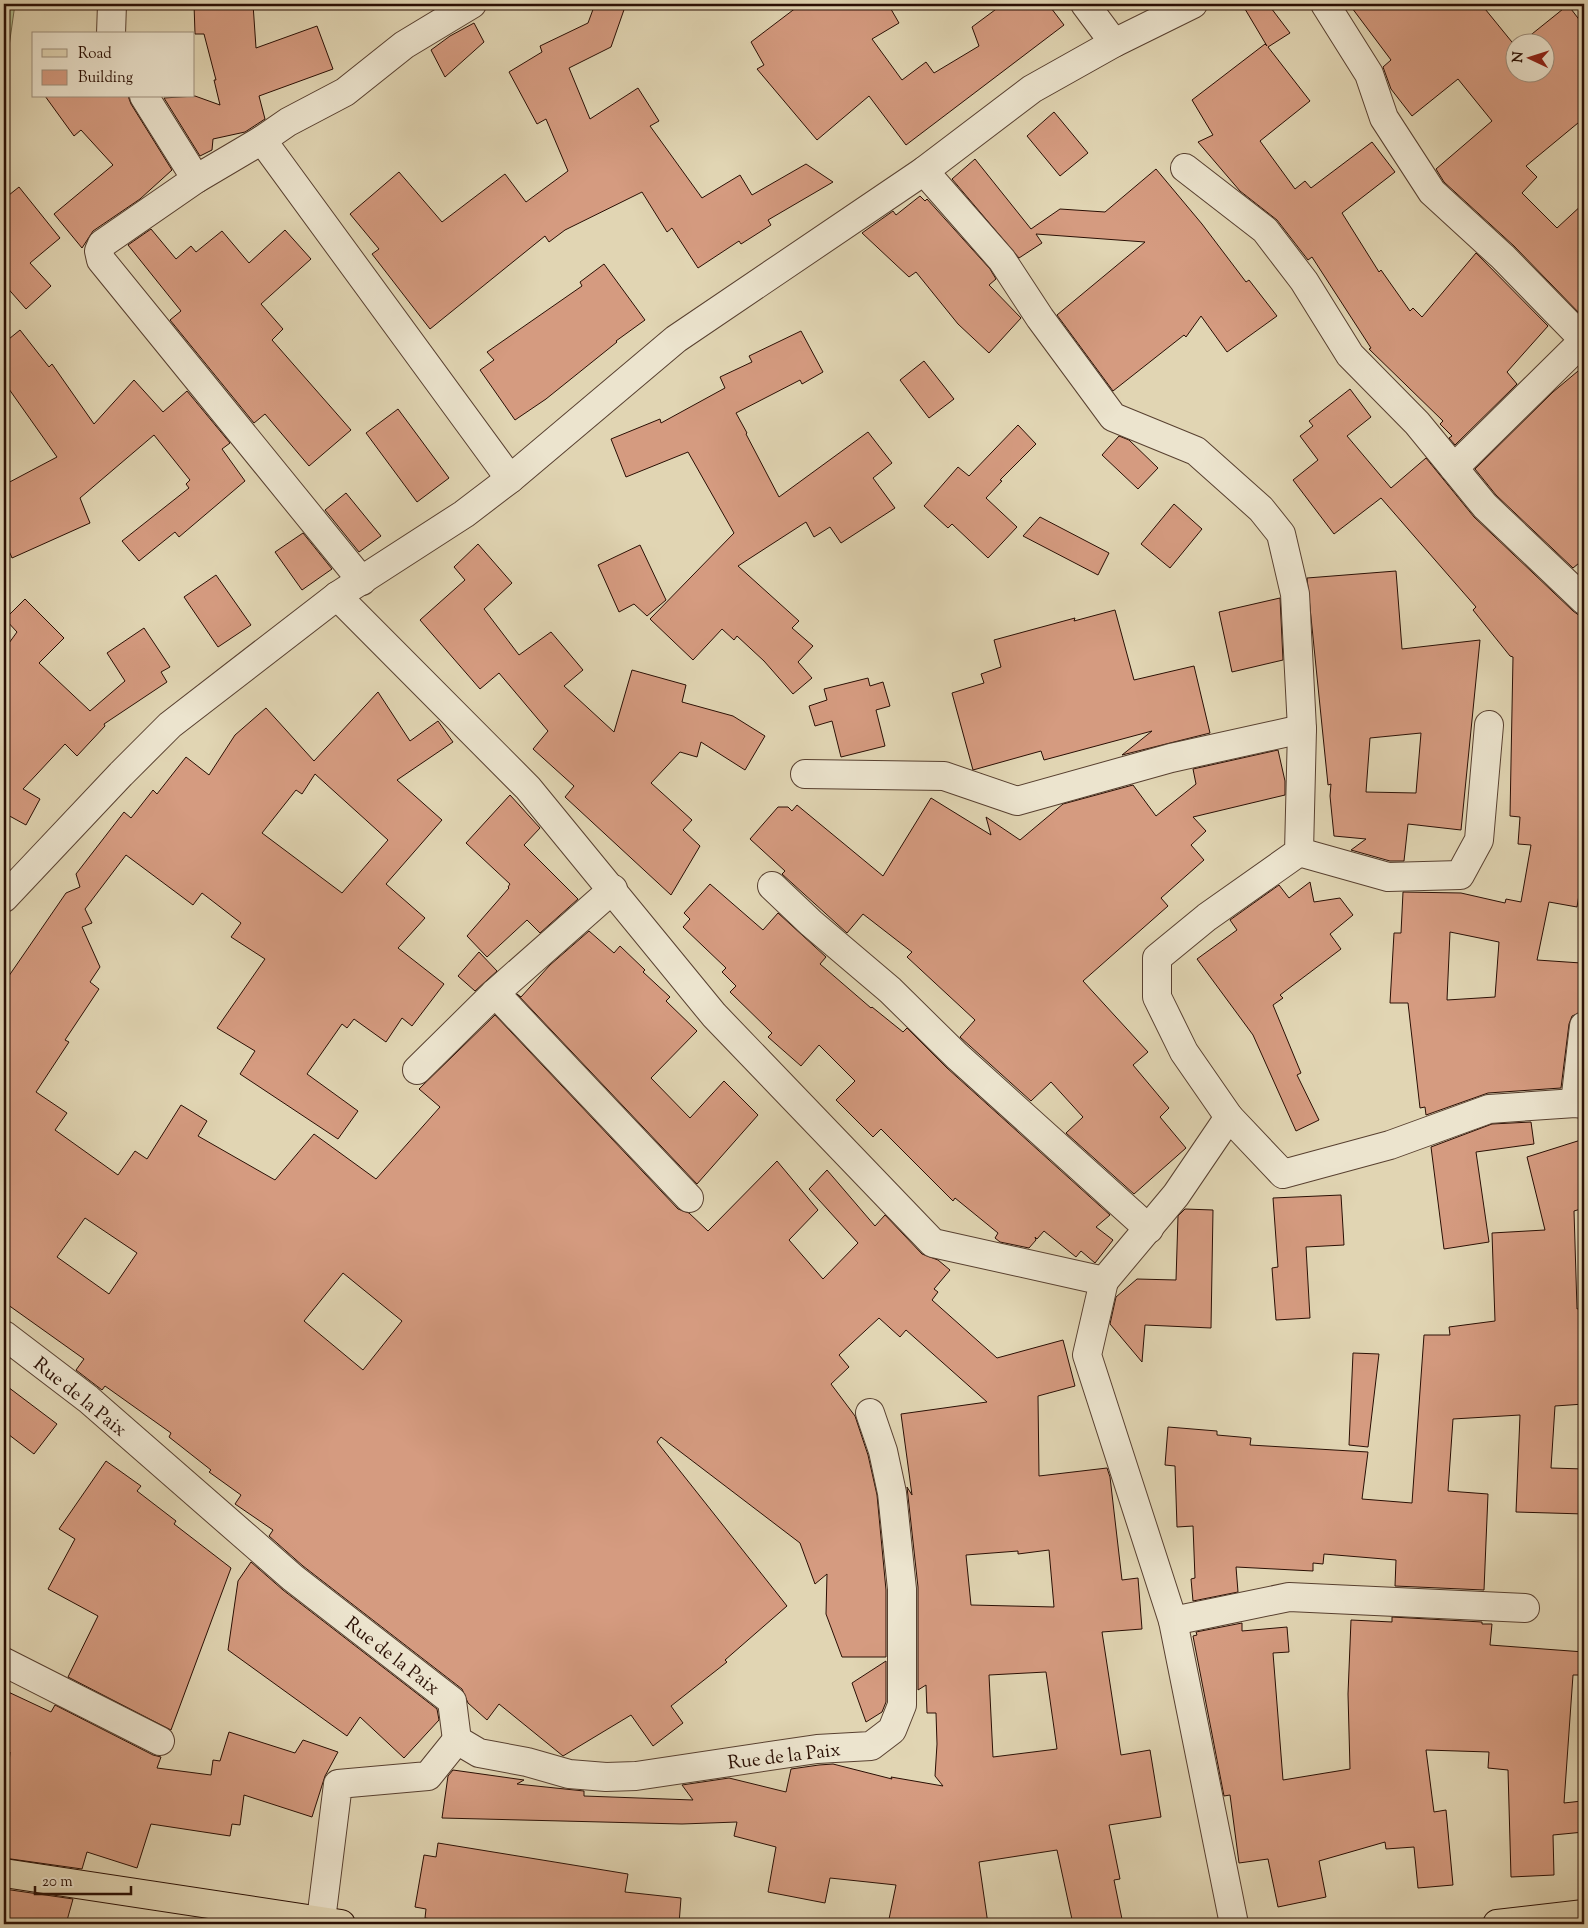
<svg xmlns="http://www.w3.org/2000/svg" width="1588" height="1928" font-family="'Sorts Mill Goudy',serif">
<rect width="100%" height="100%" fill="#e1d5b3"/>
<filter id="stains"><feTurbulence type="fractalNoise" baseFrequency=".004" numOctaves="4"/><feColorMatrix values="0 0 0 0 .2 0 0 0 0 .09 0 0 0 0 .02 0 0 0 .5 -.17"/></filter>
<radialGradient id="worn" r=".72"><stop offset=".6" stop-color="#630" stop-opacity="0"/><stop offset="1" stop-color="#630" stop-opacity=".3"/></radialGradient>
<!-- green -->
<path fill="#b1be8e" stroke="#6e6649" d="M 4,4 L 15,4 L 4,82 Z"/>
<!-- building -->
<g fill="#d59b80" stroke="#2a0f04" fill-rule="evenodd">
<path d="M 194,4 L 253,4 L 256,48 L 317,26 L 333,69 L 259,96 L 265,119 L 245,132 L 213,139 L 212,150 L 200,156 L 164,98 L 195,96 L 220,105 L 214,80 L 216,80 L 204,34 L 195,34 Z"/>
<path d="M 595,4 L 626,4 L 611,47 L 569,68 L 590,119 L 638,88 L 659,121 L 650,126 L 702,198 L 740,175 L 752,195 L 806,164 L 833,182 L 768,220 L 771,225 L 741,244 L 739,241 L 698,268 L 672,228 L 667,232 L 642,192 L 565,230 L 549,242 L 545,236 L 430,329 L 372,254 L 379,249 L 350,214 L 399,172 L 442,222 L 505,174 L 526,202 L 568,171 L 546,119 L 537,124 L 509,72 L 542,52 L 540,46 L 588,23 Z"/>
<path d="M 801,4 L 888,4 L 899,23 L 872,39 L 902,80 L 926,62 L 934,73 L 979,46 L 972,27 L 1003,4 L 1048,4 L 1064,25 L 906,145 L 869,96 L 817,140 L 757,69 L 764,65 L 751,42 Z"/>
<path d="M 1242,4 L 1268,4 L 1290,33 L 1268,47 L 1310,101 L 1260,141 L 1295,189 L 1305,181 L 1311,188 L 1372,142 L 1395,172 L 1342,213 L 1379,272 L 1381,270 L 1410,311 L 1413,308 L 1422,317 L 1476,253 L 1548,326 L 1507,372 L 1517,384 L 1455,445 L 1449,438 L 1452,436 L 1440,424 L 1443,421 L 1369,349 L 1371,348 L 1312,257 L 1308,260 L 1277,220 L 1240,191 L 1198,142 L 1213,135 L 1192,100 L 1265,44 L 1267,46 Z"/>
<path d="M 1349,4 L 1481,4 L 1516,47 L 1516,72 L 1546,72 L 1546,42 L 1522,42 L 1568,5 L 1584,26 L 1584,118 L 1526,166 L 1537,177 L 1522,193 L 1557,228 L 1584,203 L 1584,318 L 1514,246 L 1444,182 L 1436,169 L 1492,121 L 1458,79 L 1412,116 L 1391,89 L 1383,67 L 1391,60 Z"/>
<path d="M 474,23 L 484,42 L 445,77 L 431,50 L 450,36 Z"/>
<path d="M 45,96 L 128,96 L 131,104 L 172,170 L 140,199 L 93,231 L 82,248 L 54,214 L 113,165 L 81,130 L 74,136 Z"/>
<path d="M 1054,112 L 1088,153 L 1060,176 L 1027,136 Z"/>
<path d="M 975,159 L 1031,229 L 1060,209 L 1105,212 L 1156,169 L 1202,224 L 1246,282 L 1249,280 L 1277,316 L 1227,352 L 1201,316 L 1186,337 L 1184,335 L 1113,391 L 1057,315 L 1145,242 L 1036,234 L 1042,243 L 1019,258 L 952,179 Z"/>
<path d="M 19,187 L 60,238 L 30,263 L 51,286 L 26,309 L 4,284 L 4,199 Z"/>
<path d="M 920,196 L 925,201 L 927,199 L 990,269 L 996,279 L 989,285 L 1021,318 L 989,353 L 958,324 L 916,272 L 909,277 L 862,233 L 893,211 L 896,215 Z"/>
<path d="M 151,229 L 176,259 L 191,246 L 196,252 L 222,231 L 249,263 L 285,230 L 311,259 L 261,304 L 283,329 L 272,340 L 351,430 L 309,466 L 265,414 L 254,423 L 170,320 L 181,311 L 128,245 Z"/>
<path d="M 604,264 L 645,320 L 616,341 L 617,342 L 546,399 L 515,420 L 480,370 L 494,360 L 487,352 L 582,286 L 580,282 Z"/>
<path d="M 20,330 L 49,367 L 52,364 L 94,424 L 134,380 L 163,412 L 187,391 L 230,443 L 222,449 L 245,481 L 179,537 L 175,532 L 139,561 L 122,541 L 189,488 L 186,484 L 190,480 L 154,435 L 80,498 L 90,523 L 12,558 L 4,539 L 4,485 L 57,457 L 4,382 L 4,343 Z"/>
<path d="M 801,331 L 823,372 L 802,384 L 800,380 L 736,413 L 747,433 L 746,434 L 779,497 L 868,432 L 892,463 L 873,478 L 895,508 L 841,543 L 830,527 L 814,537 L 806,522 L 738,566 L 799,621 L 792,628 L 813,646 L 798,662 L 812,678 L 793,694 L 764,661 L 737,636 L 734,640 L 722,629 L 693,660 L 650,619 L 734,533 L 688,452 L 626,477 L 611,439 L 660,419 L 661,423 L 725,388 L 720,377 L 752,362 L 749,356 Z"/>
<path d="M 924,361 L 954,399 L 929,418 L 900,380 Z"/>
<path d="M 1584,366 L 1584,559 L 1573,568 L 1496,495 L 1475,469 L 1553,392 Z"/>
<path d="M 1350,389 L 1371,417 L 1347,436 L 1391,488 L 1426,458 L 1474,517 L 1573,611 L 1584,619 L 1584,864 L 1577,907 L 1549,902 L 1537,960 L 1581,963 L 1580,974 L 1584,974 L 1584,1011 L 1572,1016 L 1569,1024 L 1561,1088 L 1488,1093 L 1426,1115 L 1425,1107 L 1420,1108 L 1408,1003 L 1390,1003 L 1394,933 L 1401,933 L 1403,892 L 1461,893 L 1505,903 L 1506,899 L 1521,902 L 1531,845 L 1518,844 L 1520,817 L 1510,816 L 1513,657 L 1510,656 L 1473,610 L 1476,607 L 1381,498 L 1334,534 L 1293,480 L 1318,460 L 1300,436 L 1313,426 L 1309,421 ZM 1450,932 L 1499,942 L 1495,997 L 1447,1000 Z"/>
<path d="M 398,409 L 449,478 L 417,502 L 366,433 Z"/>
<path d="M 1018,425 L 1036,444 L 1000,480 L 1002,481 L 986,498 L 1017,527 L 988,558 L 952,524 L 948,528 L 924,506 L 958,467 L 969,476 Z"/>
<path d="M 1119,436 L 1129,440 L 1158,468 L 1138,489 L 1102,455 Z"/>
<path d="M 346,493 L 381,536 L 359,552 L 325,510 Z"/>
<path d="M 1174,504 L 1202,529 L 1170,568 L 1141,544 Z"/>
<path d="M 1040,517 L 1109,553 L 1098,575 L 1023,536 Z"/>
<path d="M 303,533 L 332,569 L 302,590 L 275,552 Z"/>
<path d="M 478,544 L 512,583 L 484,609 L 519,655 L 551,632 L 583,670 L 564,686 L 614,732 L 632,670 L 686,685 L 682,702 L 733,716 L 765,736 L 745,770 L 701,742 L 697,757 L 680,752 L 651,783 L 692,820 L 683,830 L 700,846 L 671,895 L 565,797 L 574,786 L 533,749 L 548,731 L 499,673 L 480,689 L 420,620 L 465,580 L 454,567 Z"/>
<path d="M 640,545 L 666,600 L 647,616 L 634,604 L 619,612 L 598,565 Z"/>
<path d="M 1396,571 L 1402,649 L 1480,640 L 1461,830 L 1408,824 L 1404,861 L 1390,861 L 1351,850 L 1366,839 L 1334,836 L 1330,796 L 1331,784 L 1328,785 L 1307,578 ZM 1421,733 L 1416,793 L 1366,792 L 1370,738 Z"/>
<path d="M 216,575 L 251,625 L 218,647 L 184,597 Z"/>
<path d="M 1280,598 L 1283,660 L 1232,672 L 1219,612 Z"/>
<path d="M 25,599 L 64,638 L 39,663 L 90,711 L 125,681 L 107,653 L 144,628 L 170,667 L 161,672 L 167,682 L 104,724 L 105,726 L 77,756 L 65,744 L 23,789 L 40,799 L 26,825 L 4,813 L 4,650 L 17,632 L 5,619 Z"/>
<path d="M 1115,610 L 1134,680 L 1194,666 L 1210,733 L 1122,755 L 1152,731 L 1044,760 L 1041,751 L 973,770 L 952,693 L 984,683 L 981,674 L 1001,667 L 994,640 L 1075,618 L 1074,621 Z"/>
<path d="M 868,678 L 870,686 L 883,682 L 890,706 L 876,710 L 885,746 L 841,757 L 832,721 L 815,726 L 809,706 L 827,700 L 824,689 Z"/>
<path d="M 378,692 L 410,741 L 438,721 L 453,742 L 397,780 L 442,820 L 386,884 L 425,918 L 398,948 L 444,984 L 412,1026 L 402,1018 L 386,1042 L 354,1019 L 347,1028 L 342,1024 L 307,1074 L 358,1111 L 338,1139 L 240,1074 L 255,1051 L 217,1028 L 265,959 L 231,937 L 241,923 L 202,893 L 193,905 L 126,855 L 85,909 L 92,923 L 82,927 L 100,967 L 90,982 L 99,989 L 65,1040 L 69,1042 L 36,1092 L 67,1113 L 55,1130 L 118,1175 L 135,1151 L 147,1159 L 181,1105 L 207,1121 L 198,1136 L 275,1180 L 314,1134 L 376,1179 L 440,1107 L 419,1089 L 495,1015 L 678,1209 L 689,1213 L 708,1231 L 777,1161 L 818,1210 L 789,1240 L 823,1279 L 858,1243 L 809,1189 L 827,1170 L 875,1226 L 885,1215 L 922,1254 L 938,1260 L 950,1270 L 934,1289 L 938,1292 L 932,1300 L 997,1358 L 1063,1340 L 1075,1386 L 1038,1396 L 1039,1476 L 1107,1468 L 1110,1477 L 1122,1580 L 1138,1578 L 1142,1629 L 1102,1632 L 1121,1755 L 1150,1750 L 1161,1817 L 1109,1825 L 1120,1879 L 1114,1880 L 1123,1924 L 1073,1924 L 1057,1850 L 979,1862 L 988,1924 L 888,1924 L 896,1885 L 830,1878 L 825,1903 L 768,1892 L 776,1847 L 734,1836 L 737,1822 L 682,1824 L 442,1818 L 448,1776 L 453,1770 L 524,1780 L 517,1784 L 584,1791 L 584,1796 L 693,1800 L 682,1785 L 729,1778 L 786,1792 L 791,1769 L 819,1765 L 833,1764 L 892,1779 L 891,1777 L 943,1786 L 935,1776 L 937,1744 L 936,1713 L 927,1713 L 926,1685 L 918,1690 L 918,1587 L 907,1487 L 912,1495 L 901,1414 L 987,1402 L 906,1330 L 900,1337 L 879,1318 L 839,1355 L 849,1367 L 831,1384 L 855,1416 L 868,1455 L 877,1495 L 886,1590 L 886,1657 L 842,1657 L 826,1614 L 827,1574 L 815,1584 L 800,1543 L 661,1437 L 657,1442 L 787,1606 L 725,1660 L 727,1662 L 671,1706 L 683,1723 L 653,1746 L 631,1715 L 563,1756 L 499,1704 L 487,1720 L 468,1703 L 462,1689 L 303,1566 L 269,1536 L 273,1530 L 235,1504 L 241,1495 L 209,1472 L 211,1470 L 169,1437 L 171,1433 L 105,1386 L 102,1390 L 76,1370 L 84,1359 L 4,1302 L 4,983 L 66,893 L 80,887 L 76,874 L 124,812 L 131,818 L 153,790 L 157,794 L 186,757 L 209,775 L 235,735 L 266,708 L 314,761 ZM 315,774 L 388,840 L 342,893 L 262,833 L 296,790 L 302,794 ZM 85,1218 L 137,1253 L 109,1294 L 57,1257 ZM 343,1273 L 402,1321 L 363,1370 L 304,1321 ZM 1049,1550 L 1054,1607 L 971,1605 L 966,1555 L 1018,1551 L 1018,1554 ZM 1046,1672 L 1057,1749 L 993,1757 L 989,1675 Z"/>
<path d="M 1278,750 L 1285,781 L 1285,795 L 1193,817 L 1206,831 L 1191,845 L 1204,860 L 1161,898 L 1168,906 L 1083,981 L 1148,1052 L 1133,1065 L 1169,1108 L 1160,1117 L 1186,1148 L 1134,1194 L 1066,1133 L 1083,1117 L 1051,1082 L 1031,1101 L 960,1037 L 975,1020 L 907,957 L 912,952 L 863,914 L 847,933 L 782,874 L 785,871 L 750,839 L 778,807 L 788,807 L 792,811 L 797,805 L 883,876 L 931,798 L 991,835 L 986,817 L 1020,840 L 1063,804 L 1133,785 L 1156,816 L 1196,784 L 1193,769 Z"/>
<path d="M 510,795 L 540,828 L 524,845 L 578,899 L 540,933 L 527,920 L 487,957 L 467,936 L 509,888 L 508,887 L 510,884 L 466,843 Z"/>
<path d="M 1310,882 L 1314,902 L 1340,898 L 1353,915 L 1330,934 L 1341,949 L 1280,995 L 1283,998 L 1273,1005 L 1301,1073 L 1297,1075 L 1319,1120 L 1296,1131 L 1253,1035 L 1197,959 L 1237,930 L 1230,920 L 1279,885 L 1289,898 Z"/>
<path d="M 710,884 L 763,930 L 778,913 L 826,957 L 820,964 L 871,1008 L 872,1007 L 903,1032 L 907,1028 L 947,1068 L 1110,1215 L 1096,1227 L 1113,1240 L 1095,1263 L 1081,1251 L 1076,1257 L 1044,1231 L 1037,1239 L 1035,1237 L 1036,1240 L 1029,1248 L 1000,1242 L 995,1238 L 998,1233 L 955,1198 L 953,1201 L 881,1129 L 873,1137 L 836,1100 L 855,1081 L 819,1045 L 801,1066 L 768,1037 L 772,1033 L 730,992 L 736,986 L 722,972 L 726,968 L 683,927 L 690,919 L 684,913 Z"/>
<path d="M 589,931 L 614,953 L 620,946 L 645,970 L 643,972 L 670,997 L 666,1001 L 697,1031 L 651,1078 L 690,1118 L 724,1081 L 758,1115 L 697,1184 L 517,994 L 521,997 L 550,965 Z"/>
<path d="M 479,952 L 497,971 L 475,991 L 458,976 Z"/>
<path d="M 1531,1122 L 1534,1144 L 1476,1152 L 1489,1242 L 1444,1249 L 1431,1147 L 1492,1124 Z"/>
<path d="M 1584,1139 L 1584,1208 L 1574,1211 L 1577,1309 L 1584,1307 L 1584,1404 L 1555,1406 L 1551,1468 L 1584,1469 L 1584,1514 L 1516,1512 L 1520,1415 L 1453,1419 L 1448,1491 L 1488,1494 L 1484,1590 L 1395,1586 L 1396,1560 L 1324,1554 L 1323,1564 L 1313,1563 L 1313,1571 L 1236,1567 L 1238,1592 L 1193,1601 L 1191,1579 L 1195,1578 L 1193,1526 L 1177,1527 L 1175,1466 L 1165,1465 L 1168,1427 L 1217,1431 L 1217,1435 L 1251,1438 L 1250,1445 L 1368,1452 L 1362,1499 L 1412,1503 L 1424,1335 L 1450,1335 L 1449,1327 L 1495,1321 L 1492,1233 L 1545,1230 L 1527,1157 Z"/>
<path d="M 1341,1195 L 1344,1245 L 1306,1247 L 1310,1318 L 1276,1320 L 1272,1268 L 1278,1267 L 1273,1198 Z"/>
<path d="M 1185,1209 L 1213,1210 L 1211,1328 L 1145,1325 L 1142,1362 L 1110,1324 L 1116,1297 L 1137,1279 L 1176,1280 L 1178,1216 Z"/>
<path d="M 1353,1353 L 1379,1354 L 1368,1447 L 1349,1445 Z"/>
<path d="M 4,1384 L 57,1424 L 34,1454 L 4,1431 Z"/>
<path d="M 106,1461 L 141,1486 L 137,1491 L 176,1521 L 174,1524 L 231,1568 L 171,1730 L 68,1677 L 98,1616 L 48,1589 L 75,1539 L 59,1529 Z"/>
<path d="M 251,1562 L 283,1590 L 437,1709 L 439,1720 L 404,1758 L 360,1717 L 347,1736 L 228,1650 L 238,1581 Z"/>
<path d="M 1392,1617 L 1482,1622 L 1482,1624 L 1492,1624 L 1490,1645 L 1584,1652 L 1584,1675 L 1573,1675 L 1564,1803 L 1582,1801 L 1584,1832 L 1553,1835 L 1554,1875 L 1511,1877 L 1508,1770 L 1488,1768 L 1489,1752 L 1426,1750 L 1434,1812 L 1446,1810 L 1453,1885 L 1418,1888 L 1414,1847 L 1386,1849 L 1385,1842 L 1319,1861 L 1326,1897 L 1278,1907 L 1268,1859 L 1239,1863 L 1230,1795 L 1224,1796 L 1193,1636 L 1197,1635 L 1196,1632 L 1242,1623 L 1242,1631 L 1287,1627 L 1289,1652 L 1273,1653 L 1283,1780 L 1350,1769 L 1348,1694 L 1351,1620 L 1392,1622 Z"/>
<path d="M 886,1661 L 886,1702 L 882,1712 L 866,1722 L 852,1683 Z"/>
<path d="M 4,1690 L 51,1712 L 55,1705 L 153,1755 L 161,1757 L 157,1768 L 211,1775 L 213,1760 L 220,1761 L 229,1732 L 295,1753 L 303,1740 L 338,1752 L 325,1776 L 312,1817 L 244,1795 L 240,1825 L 232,1824 L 230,1836 L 151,1824 L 137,1868 L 87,1852 L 82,1869 L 4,1858 L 4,1807 L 5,1808 L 10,1752 L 4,1749 Z"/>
<path d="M 438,1843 L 628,1874 L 625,1892 L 681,1898 L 679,1924 L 462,1924 L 425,1918 L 426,1909 L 415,1907 L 424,1855 L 436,1857 Z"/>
<path d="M 4,1889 L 73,1899 L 66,1924 L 4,1924 Z"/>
</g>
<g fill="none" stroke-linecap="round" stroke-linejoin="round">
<defs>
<g id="minor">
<path d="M 472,4 L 404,45 L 345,92 L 288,122 L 262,140 L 510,479"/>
<path d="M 1085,4 L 1114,43"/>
<path d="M 1325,4 L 1369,74 L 1384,118 L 1432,192 L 1503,257 L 1584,340"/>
<path d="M 111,34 L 112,4"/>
<path d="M 144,96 L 196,179"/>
<path d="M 262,140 L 196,179 L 102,244 L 99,251 L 101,260 L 362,581"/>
<path d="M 1185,168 L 1265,230 L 1304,281 L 1350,355 L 1417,423 L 1485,506 L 1584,600"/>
<path d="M 924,171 L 1002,260 L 1040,318 L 1113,417 L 1196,451 L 1261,509 L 1281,534 L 1295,594 L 1302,729 L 1299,852 L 1207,917 L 1157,958 L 1157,997 L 1184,1052 L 1229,1117"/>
<path d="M 1454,468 L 1584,340"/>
<path d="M 337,596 L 528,788 L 714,1015 L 933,1243 L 1104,1281 L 1087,1355 L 1173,1621 L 1234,1924"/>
<path d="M 805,774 L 944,776 L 1017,801 L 1171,758 L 1302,729"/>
<path d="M 1299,852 L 1388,877 L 1460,875 L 1479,840 L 1489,725"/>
<path d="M 772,886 L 811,923 L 890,990 L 957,1056 L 1149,1229"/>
<path d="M 4,898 L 121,774 L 170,725 L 337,596 L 464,514 L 510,479 L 676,339 L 924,171 L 1032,89 L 1114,43 L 1193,4"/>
<path d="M 495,993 L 689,1198"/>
<path d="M 417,1070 L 495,993 L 613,889"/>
<path d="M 1575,1103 L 1584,1026"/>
<path d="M 1104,1281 L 1176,1195 L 1229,1117 L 1283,1174 L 1390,1145 L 1489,1109 L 1575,1103 L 1584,1104"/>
<path d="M 4,1335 L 88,1399 L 293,1578 L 452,1701 L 457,1740 L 479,1753 L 527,1762 L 569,1774 L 606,1777 L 636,1776 L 817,1749 L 871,1746 L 892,1730 L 902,1705 L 902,1589 L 892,1493 L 883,1451 L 870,1413"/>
<path d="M 1173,1621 L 1289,1597 L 1525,1608"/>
<path d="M 4,1662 L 160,1741"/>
<path d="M 321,1920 L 338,1784 L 428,1776 L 457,1740"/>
</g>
<g id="major">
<path d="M 4,1873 L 341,1924"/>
<path d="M 1497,1924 L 1584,1914"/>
</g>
</defs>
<!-- minor casing -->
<use href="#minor" stroke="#584030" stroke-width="30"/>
<!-- major casing -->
<use href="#major" stroke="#2a0f04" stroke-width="30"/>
<!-- minor -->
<use href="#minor" stroke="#ece4ce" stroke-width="28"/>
<!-- major -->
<use href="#major" stroke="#e1d5b3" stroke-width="28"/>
</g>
<g text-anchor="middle" stroke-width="4" stroke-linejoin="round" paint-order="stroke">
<!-- street labels -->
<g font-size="19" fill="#2a0f04" stroke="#ece4ce">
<text transform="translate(81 1396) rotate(39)" y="7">Rue de la Paix</text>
<text transform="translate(393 1655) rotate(38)" y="7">Rue de la Paix</text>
<text transform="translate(784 1755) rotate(-7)" y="7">Rue de la Paix</text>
</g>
</g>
<!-- margin -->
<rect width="1588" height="1928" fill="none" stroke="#e1d5b3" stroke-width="20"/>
<rect x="5" y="5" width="1578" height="1918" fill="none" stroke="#2a0f04" stroke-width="2.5"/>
<rect x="10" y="10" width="1568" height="1908" fill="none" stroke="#2a0f04"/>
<!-- legend -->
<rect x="32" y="32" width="162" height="65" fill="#ece4ce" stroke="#9e8f7d"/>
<rect x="42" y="49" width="25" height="8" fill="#e1d5b3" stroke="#9e8f7d"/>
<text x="78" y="58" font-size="15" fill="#2a0f04">Road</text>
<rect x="42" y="70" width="25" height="15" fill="#d59b80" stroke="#9e8f7d"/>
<text x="78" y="82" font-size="15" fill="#2a0f04">Building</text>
<!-- north arrow -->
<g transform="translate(1530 58) rotate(274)"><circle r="24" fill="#ece4ce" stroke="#9e8f7d"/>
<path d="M0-4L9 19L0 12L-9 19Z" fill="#8f2418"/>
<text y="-8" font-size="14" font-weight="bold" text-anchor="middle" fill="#2a0f04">N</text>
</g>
<!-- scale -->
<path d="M35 1886v8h96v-8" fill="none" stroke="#2a0f04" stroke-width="2.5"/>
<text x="42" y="1886" font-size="15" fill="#2a0f04" stroke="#ece4ce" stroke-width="4" paint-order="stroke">20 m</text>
<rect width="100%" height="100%" filter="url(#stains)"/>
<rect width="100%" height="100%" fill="url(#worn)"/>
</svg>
